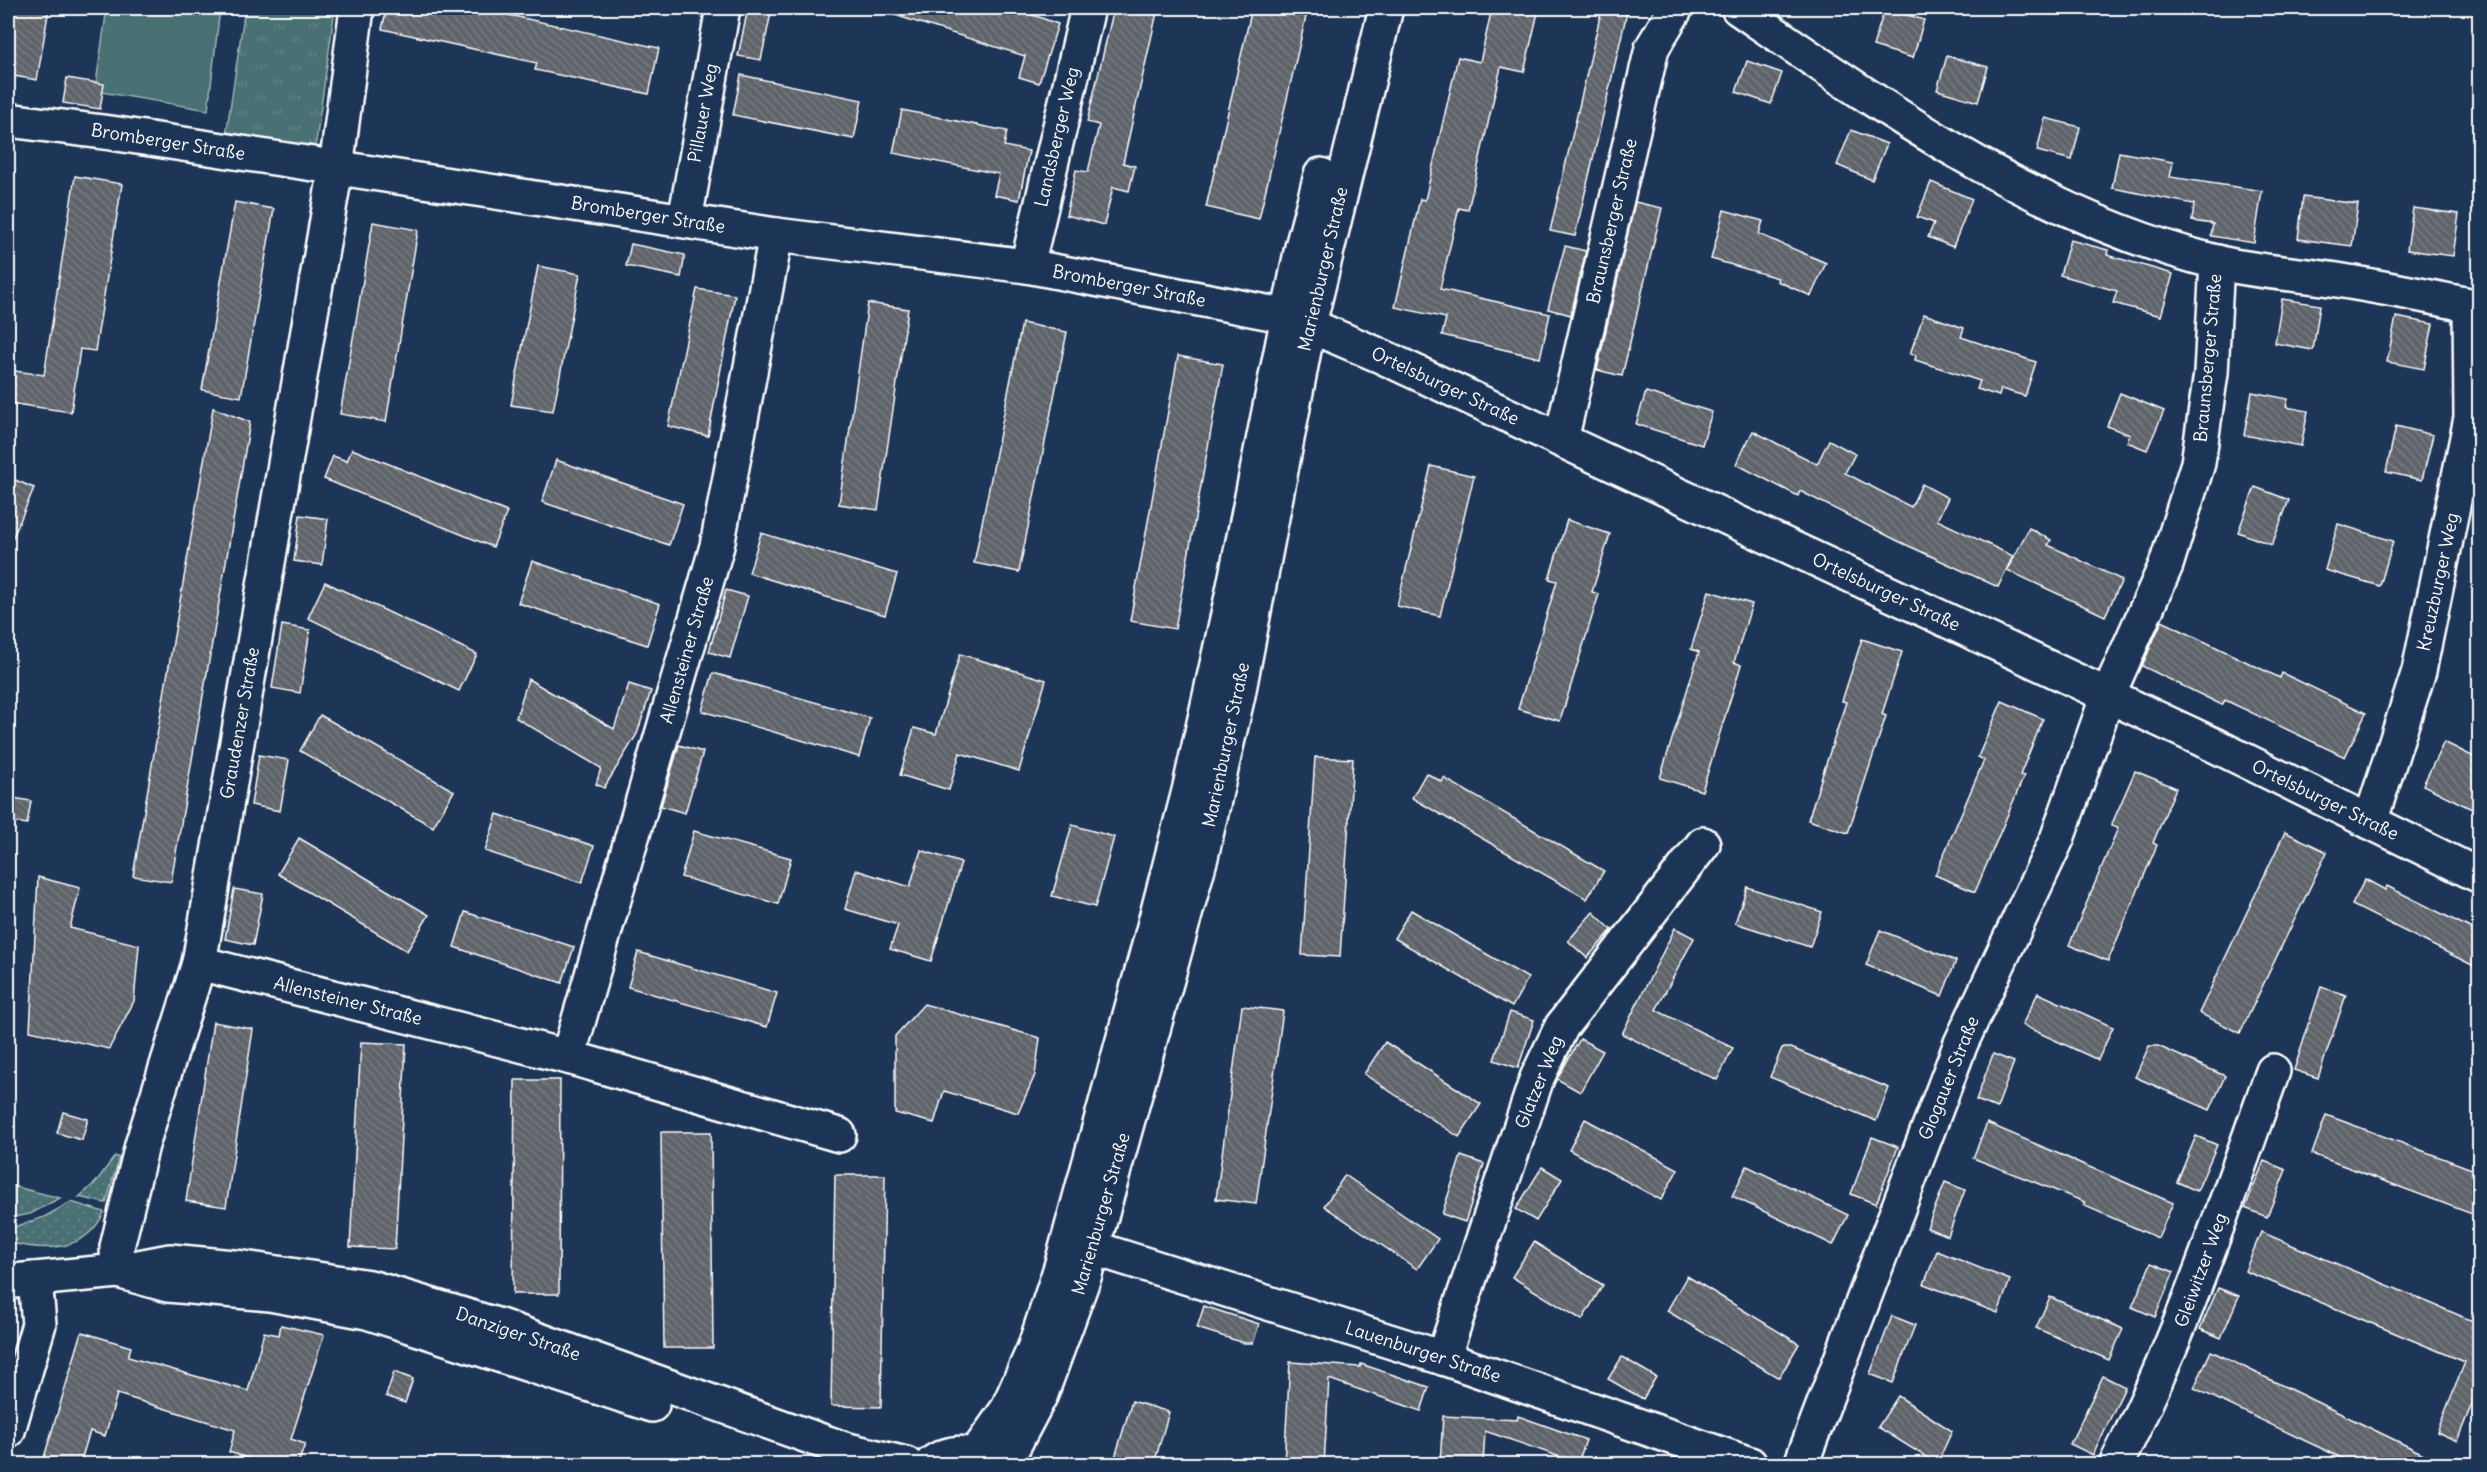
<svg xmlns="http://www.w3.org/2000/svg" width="2487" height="1472" font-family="Delius,sans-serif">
<defs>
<pattern id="grass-dots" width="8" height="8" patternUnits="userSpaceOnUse" patternTransform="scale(1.5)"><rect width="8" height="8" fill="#486f72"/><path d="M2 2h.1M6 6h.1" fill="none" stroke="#638587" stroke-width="1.8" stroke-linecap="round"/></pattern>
<pattern id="park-tufts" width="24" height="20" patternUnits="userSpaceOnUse" patternTransform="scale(1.5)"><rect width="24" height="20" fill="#486f72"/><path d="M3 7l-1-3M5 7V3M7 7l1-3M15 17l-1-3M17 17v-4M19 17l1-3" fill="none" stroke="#638587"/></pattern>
<pattern id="building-back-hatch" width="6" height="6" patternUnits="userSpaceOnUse" patternTransform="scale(1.5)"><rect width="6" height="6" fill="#5f636a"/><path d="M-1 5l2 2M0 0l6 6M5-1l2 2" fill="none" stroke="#777a80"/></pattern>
</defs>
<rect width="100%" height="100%" fill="#1d3557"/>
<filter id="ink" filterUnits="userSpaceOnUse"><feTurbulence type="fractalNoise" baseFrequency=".0167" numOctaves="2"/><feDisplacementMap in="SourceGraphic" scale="12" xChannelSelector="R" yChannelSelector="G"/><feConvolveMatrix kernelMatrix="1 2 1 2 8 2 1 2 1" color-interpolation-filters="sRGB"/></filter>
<g filter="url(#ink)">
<!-- grass -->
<g fill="url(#grass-dots)" stroke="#a4b7b8" stroke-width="1.5">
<path d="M 115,1156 L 119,1158 L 106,1203 L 79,1197 L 96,1182 Z"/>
<path d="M 8,1185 L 60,1198 L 30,1214 L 8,1218 Z"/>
<path d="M 71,1202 L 104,1212 C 87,1252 44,1252 8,1242 L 8,1229 L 44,1217 Z"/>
</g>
<!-- park -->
<path fill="url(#park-tufts)" stroke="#a4b7b8" stroke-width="1.5" d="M 245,8 L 335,8 L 315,149 L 226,136 Z"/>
<!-- garden -->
<path fill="#486f72" stroke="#a4b7b8" stroke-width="1.5" d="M 107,8 L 220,8 L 208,110 L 95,91 Z"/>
<!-- building -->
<g fill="url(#building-back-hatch)" stroke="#fff" stroke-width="1.5">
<path d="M 8,8 L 49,8 L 37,80 L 8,75 Z"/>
<path d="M 387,8 L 477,8 L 659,48 L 649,94 L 535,70 L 537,63 L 382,29 Z"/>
<path d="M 748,8 L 771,13 L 761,60 L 738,56 Z"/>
<path d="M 889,8 L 1014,8 L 1058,24 L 1039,83 L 1019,77 L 1025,56 L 888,13 Z"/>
<path d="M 1114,8 L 1158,8 L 1123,163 L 1135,166 L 1129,191 L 1113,187 L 1104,225 L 1066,215 L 1076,170 L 1088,172 L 1099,125 L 1087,122 Z"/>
<path d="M 1252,8 L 1308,8 L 1259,219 L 1206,207 Z"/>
<path d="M 1492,8 L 1539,8 L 1524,72 L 1501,67 L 1468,210 L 1459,208 L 1440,289 L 1550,314 L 1540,358 L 1442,335 L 1446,318 L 1395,307 L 1420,199 L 1425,200 L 1458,57 L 1480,62 Z"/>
<path d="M 1602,8 L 1628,8 L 1575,236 L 1550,231 Z"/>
<path d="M 1885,8 L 1924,20 L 1913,58 L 1873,46 Z"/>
<path d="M 1947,56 L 1988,67 L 1978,102 L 1937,90 Z"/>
<path d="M 1747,61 L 1782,73 L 1771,104 L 1736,92 Z"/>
<path d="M 741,75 L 862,100 L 854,139 L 733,115 Z"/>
<path d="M 67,78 L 104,84 L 100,109 L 63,103 Z"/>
<path d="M 902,110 L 1007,131 L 1004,146 L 1029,151 L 1019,200 L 994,195 L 999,174 L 893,153 Z"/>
<path d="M 2045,118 L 2080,127 L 2072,160 L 2037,151 Z"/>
<path d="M 1851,130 L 1887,144 L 1872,180 L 1837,165 Z"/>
<path d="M 2119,152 L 2173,162 L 2170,177 L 2262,191 L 2254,243 L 2211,236 L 2213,224 L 2192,221 L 2194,204 L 2112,188 Z"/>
<path d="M 75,176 L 122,184 L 95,351 L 80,349 L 71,412 L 8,403 L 8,370 L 44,375 Z"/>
<path d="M 1931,182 L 1972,199 L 1953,247 L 1928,237 L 1934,223 L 1917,217 Z"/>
<path d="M 2303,197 L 2358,204 L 2352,246 L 2298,239 Z"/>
<path d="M 235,202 L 274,209 L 241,397 L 202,390 Z"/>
<path d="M 1635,202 L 1662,208 L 1622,376 L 1597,370 Z"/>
<path d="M 2413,208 L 2459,214 L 2453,256 L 2407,250 Z"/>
<path d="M 1724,210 L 1763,221 L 1759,234 L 1826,263 L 1811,296 L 1777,281 L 1778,278 L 1711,259 Z"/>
<path d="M 373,222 L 418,230 L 386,422 L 340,414 Z"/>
<path d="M 2070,240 L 2108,250 L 2107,255 L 2173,274 L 2161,316 L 2113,303 L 2117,291 L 2060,275 Z"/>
<path d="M 631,244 L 685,255 L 681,277 L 626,266 Z"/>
<path d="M 1565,246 L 1586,251 L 1571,315 L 1548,309 Z"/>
<path d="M 538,266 L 580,274 L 553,411 L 511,405 Z"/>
<path d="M 697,289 L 735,295 L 708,436 L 668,426 Z"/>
<path d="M 2282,299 L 2320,305 L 2313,350 L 2275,343 Z"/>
<path d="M 868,303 L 908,309 L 878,510 L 839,504 Z"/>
<path d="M 1924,314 L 1964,328 L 1961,337 L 2036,362 L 2025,396 L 2001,389 L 1999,396 L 1977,389 L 1980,381 L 1915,360 L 1916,355 L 1910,354 Z"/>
<path d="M 2396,317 L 2433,324 L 2424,369 L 2387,362 Z"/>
<path d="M 1022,323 L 1067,332 L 1019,572 L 974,563 Z"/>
<path d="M 1178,356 L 1223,364 L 1175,629 L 1130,621 Z"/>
<path d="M 1646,392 L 1712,412 L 1702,445 L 1636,424 Z"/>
<path d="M 2252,392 L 2288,399 L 2286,407 L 2308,411 L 2301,446 L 2244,435 Z"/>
<path d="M 2120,393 L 2164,411 L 2147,450 L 2127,442 L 2130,435 L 2107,426 Z"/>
<path d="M 213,408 L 250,422 L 171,882 L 133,876 Z"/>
<path d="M 2396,426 L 2433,435 L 2422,480 L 2386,472 Z"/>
<path d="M 1753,431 L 1817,464 L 1829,440 L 1855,454 L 1845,473 L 1911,507 L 1922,484 L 1948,498 L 1937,520 L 2013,556 L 1998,587 L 1898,541 L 1800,491 L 1798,496 L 1736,464 Z"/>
<path d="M 352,449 L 507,512 L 493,547 L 324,479 L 333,456 L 347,461 Z"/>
<path d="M 556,460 L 683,504 L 669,545 L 542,502 Z"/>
<path d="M 1431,466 L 1474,476 L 1440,616 L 1397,606 Z"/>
<path d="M 8,477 L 34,488 L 8,549 Z"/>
<path d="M 2255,487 L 2289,500 L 2272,545 L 2238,532 Z"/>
<path d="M 300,515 L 328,519 L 322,565 L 294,561 Z"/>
<path d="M 1567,520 L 1610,534 L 1592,592 L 1599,594 L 1560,721 L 1518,709 L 1557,581 L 1549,579 Z"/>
<path d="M 2338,524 L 2393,541 L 2380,586 L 2325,570 Z"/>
<path d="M 2029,528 L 2051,540 L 2048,545 L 2122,580 L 2105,616 L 2007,570 Z"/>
<path d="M 761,533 L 897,574 L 885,615 L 749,573 Z"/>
<path d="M 532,561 L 660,604 L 647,645 L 518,603 Z"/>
<path d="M 325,582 L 477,654 L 459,691 L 308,618 Z"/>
<path d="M 726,590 L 748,596 L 730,658 L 709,652 Z"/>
<path d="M 1709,591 L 1752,604 L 1734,662 L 1741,665 L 1702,791 L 1660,778 L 1699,652 L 1691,649 Z"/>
<path d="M 2162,621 L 2280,678 L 2282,673 L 2366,713 L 2345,757 L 2225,700 L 2222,705 L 2142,666 Z"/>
<path d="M 282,625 L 310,630 L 300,693 L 272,688 Z"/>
<path d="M 1862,639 L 1902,652 L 1882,714 L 1886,716 L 1848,833 L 1808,820 L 1846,702 L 1842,701 Z"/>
<path d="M 960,654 L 1046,680 L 1019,771 L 960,753 L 949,790 L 900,775 L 914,728 L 936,734 Z"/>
<path d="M 713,673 L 870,718 L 859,757 L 702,711 Z"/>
<path d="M 528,679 L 614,729 L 629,684 L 651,691 L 637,734 L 604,788 L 596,784 L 601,768 L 516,718 Z"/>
<path d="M 2002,701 L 2043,719 L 2020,775 L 2024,776 L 1975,892 L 1935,875 L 1984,760 L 1978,757 Z"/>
<path d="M 320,715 L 454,791 L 433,827 L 300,751 Z"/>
<path d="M 2444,742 L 2480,760 L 2480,813 L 2423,785 Z"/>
<path d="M 679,745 L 703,752 L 685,813 L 661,806 Z"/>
<path d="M 259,755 L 289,760 L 280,811 L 251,805 Z"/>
<path d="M 1315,757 L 1353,759 L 1340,957 L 1302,955 Z"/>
<path d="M 2135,771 L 2176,788 L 2153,843 L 2157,845 L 2108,961 L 2069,945 L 2118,828 L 2111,826 Z"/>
<path d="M 1426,773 L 1442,782 L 1444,778 L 1604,871 L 1587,899 L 1412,798 Z"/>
<path d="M 8,797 L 31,801 L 27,824 L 8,821 Z"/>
<path d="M 497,814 L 594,846 L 582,883 L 485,851 Z"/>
<path d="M 1072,825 L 1114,837 L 1095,907 L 1052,896 Z"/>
<path d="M 694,831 L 791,858 L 778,904 L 681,877 Z"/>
<path d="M 2285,832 L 2327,852 L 2240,1033 L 2199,1013 Z"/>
<path d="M 299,838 L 429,915 L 407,951 L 278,874 Z"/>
<path d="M 921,850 L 961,863 L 931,961 L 890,949 L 898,925 L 845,909 L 856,870 L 910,887 Z"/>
<path d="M 38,877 L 80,888 L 70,928 L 139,945 L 134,1001 L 109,1049 L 30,1031 Z"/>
<path d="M 2365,879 L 2385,890 L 2387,886 L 2480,933 L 2480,969 L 2352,905 Z"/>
<path d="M 1747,887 L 1822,912 L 1810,947 L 1735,923 Z"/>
<path d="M 234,889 L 263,894 L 253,945 L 225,939 Z"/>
<path d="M 1411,910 L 1528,978 L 1512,1007 L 1394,938 Z"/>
<path d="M 465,912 L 574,947 L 562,983 L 454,947 Z"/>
<path d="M 1593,912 L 1612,930 L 1587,958 L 1568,941 Z"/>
<path d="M 1675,928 L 1694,938 L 1656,1010 L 1733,1048 L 1717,1080 L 1622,1034 Z"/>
<path d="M 1880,930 L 1956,961 L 1942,996 L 1866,965 Z"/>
<path d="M 638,952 L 777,993 L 767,1027 L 628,987 Z"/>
<path d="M 2321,987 L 2346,995 L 2318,1078 L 2294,1070 Z"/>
<path d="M 2038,993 L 2113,1027 L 2098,1060 L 2022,1025 Z"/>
<path d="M 924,1004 L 1040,1038 L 1035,1075 L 1018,1113 L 944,1091 L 934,1123 L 895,1113 L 895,1036 Z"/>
<path d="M 1242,1006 L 1283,1011 L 1256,1204 L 1216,1199 Z"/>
<path d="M 1510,1012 L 1534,1020 L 1518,1068 L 1494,1060 Z"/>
<path d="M 213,1022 L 253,1029 L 226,1207 L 186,1201 Z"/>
<path d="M 1580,1039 L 1603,1051 L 1580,1092 L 1557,1079 Z"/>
<path d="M 361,1042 L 406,1044 L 395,1249 L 350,1247 Z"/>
<path d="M 1385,1042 L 1481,1104 L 1459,1137 L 1364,1074 Z"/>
<path d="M 2149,1046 L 2158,1046 L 2225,1076 L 2210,1110 L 2135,1077 Z"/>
<path d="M 1782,1048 L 1791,1048 L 1889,1088 L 1876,1121 L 1770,1077 Z"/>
<path d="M 1993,1054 L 2014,1062 L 1997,1108 L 1976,1100 Z"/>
<path d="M 515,1080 L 560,1080 L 559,1294 L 513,1294 Z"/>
<path d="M 63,1112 L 88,1119 L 82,1140 L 57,1133 Z"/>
<path d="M 2326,1115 L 2480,1172 L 2480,1217 L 2312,1154 Z"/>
<path d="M 1585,1119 L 1678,1169 L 1661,1200 L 1569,1150 Z"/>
<path d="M 1987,1123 L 2173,1203 L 2158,1238 L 2083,1205 L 2085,1202 L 1973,1158 Z"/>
<path d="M 661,1132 L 711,1132 L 713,1348 L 664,1348 Z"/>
<path d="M 2196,1136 L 2217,1145 L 2197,1191 L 2177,1182 Z"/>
<path d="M 1872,1137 L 1898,1147 L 1876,1204 L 1851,1194 Z"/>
<path d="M 1461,1156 L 1484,1164 L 1465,1222 L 1442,1214 Z"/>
<path d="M 2264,1161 L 2286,1170 L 2267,1217 L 2245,1208 Z"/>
<path d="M 1747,1166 L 1848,1215 L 1833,1245 L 1732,1196 Z"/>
<path d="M 1542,1167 L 1562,1179 L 1536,1221 L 1516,1209 Z"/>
<path d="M 835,1175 L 885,1175 L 881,1407 L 831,1406 Z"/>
<path d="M 1345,1175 L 1438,1239 L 1417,1269 L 1324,1206 Z"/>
<path d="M 1945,1182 L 1965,1190 L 1948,1236 L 1927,1228 Z"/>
<path d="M 2261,1232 L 2480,1324 L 2480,1384 L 2457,1441 L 2437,1432 L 2465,1362 L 2245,1271 Z"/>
<path d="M 1534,1242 L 1603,1285 L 1582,1320 L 1512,1277 Z"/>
<path d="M 1937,1251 L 2010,1280 L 1998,1313 L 1924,1284 Z"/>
<path d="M 2151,1263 L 2174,1272 L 2155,1317 L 2132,1307 Z"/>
<path d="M 1687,1276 L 1799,1344 L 1779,1378 L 1667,1311 Z"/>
<path d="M 2218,1288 L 2239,1296 L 2221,1338 L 2200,1329 Z"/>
<path d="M 2050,1297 L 2123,1329 L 2109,1360 L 2036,1328 Z"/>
<path d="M 1204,1306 L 1259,1324 L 1253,1343 L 1244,1343 L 1197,1328 Z"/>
<path d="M 1892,1316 L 1915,1325 L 1893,1383 L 1870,1374 Z"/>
<path d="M 281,1325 L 324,1335 L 291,1439 L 305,1444 L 298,1464 L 246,1464 L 248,1458 L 229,1452 L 235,1430 L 117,1394 L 105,1436 L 90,1431 L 80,1464 L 42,1464 L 82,1332 L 131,1347 L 128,1357 L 248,1391 L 264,1332 L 279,1335 Z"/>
<path d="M 2211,1351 L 2364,1425 L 2444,1464 L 2354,1464 L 2194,1388 Z"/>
<path d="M 1622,1357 L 1656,1377 L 1643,1399 L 1608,1379 Z"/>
<path d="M 1290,1362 L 1360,1367 L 1361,1364 L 1429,1387 L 1421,1411 L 1329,1379 L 1324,1464 L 1284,1464 Z"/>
<path d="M 394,1372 L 413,1379 L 405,1403 L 386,1396 Z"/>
<path d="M 2103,1376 L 2125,1387 L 2093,1455 L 2070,1444 Z"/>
<path d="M 1898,1396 L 1952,1431 L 1937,1464 L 1878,1427 Z"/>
<path d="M 1132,1401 L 1169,1412 L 1154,1464 L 1113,1464 Z"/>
<path d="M 1443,1416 L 1517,1420 L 1518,1416 L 1586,1440 L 1578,1463 L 1485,1431 L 1483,1464 L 1440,1464 Z"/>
</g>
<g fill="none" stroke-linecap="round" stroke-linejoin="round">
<defs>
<g id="minor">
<path d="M 1738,8 C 1888,111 2037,217 2216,262 C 2250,271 2288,273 2323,278 C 2373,285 2421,295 2470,305 L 2471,418 L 2419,671 L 2370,822"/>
<path d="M 8,120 L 111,133 L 776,235 L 1027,266 L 1287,316 L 1381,356 L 2214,745 L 2480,876"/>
<path d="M 685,220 L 723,8"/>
<path d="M 1027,266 L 1088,8"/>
<path d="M 1561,440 L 1652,48 L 1676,8"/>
<path d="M 199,963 L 568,1057 L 717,546 L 776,235"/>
<path d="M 568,1057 L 839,1135"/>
<path d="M 1071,1241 L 1443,1358 L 1750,1464"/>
<path d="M 118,1271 L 117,1247 L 142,1145 L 199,963 L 336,168 L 357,8"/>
<path d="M 125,1273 L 168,1285 L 270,1294 L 367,1312 L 652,1405"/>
<path d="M 8,1279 L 14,1281 L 118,1271 L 170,1261 L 244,1268 L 370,1287 L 500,1326 L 844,1449 L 906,1464"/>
<path d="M 1443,1358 L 1537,1078 L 1562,1026 L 1703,844"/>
<path d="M 8,1431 L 39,1324 L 35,1279"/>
<path d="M 976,1454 L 1007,1410 L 1034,1349 L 1061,1267 L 1151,938 L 1189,791 L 1232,596 L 1302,247 L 1321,175"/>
<path d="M 931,1464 C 951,1449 974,1451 994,1463"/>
<path d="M 1004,1464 L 1041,1394 L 1085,1274 L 1201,857 L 1238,695 L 1309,324 L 1386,8"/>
<path d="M 1801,1464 L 1961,1043 L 2057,839 L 2108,695 L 2166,565 L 2198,463 L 2211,373 L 2217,262"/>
<path d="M 2116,1464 C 2181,1338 2225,1204 2273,1071"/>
</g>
</defs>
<!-- minor casing -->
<use href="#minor" stroke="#fff" stroke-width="38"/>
<!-- minor -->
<use href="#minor" stroke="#1d3557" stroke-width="33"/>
</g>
</g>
<g text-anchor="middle" stroke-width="6" stroke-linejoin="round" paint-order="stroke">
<!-- street labels -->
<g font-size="18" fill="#fff" stroke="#1d3557">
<text transform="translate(703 113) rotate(-80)" y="6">Pillauer Weg</text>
<text transform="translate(1057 137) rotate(-77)" y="6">Landsberger Weg</text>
<text transform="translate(168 142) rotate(9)" y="6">Bromberger Straße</text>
<text transform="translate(648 215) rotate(9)" y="6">Bromberger Straße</text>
<text transform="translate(1612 221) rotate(-77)" y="6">Braunsberger Straße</text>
<text transform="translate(1323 269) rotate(-77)" y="6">Marienburger Straße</text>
<text transform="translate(1129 286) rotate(11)" y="6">Bromberger Straße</text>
<text transform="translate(2208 358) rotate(-85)" y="6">Braunsberger Straße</text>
<text transform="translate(1445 386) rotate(25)" y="6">Ortelsburger Straße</text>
<text transform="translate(2438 582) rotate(-78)" y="6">Kreuzburger Weg</text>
<text transform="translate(1886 592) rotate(25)" y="6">Ortelsburger Straße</text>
<text transform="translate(687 650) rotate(-74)" y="6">Allensteiner Straße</text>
<text transform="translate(240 723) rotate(-80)" y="6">Graudenzer Straße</text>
<text transform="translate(1226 745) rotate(-78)" y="6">Marienburger Straße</text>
<text transform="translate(2325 800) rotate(26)" y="6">Ortelsburger Straße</text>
<text transform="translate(348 1001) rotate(14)" y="6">Allensteiner Straße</text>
<text transform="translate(1949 1078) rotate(-68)" y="6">Glogauer Straße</text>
<text transform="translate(1539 1082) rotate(-68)" y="6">Glatzer Weg</text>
<text transform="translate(1101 1214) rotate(-74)" y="6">Marienburger Straße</text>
<text transform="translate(2201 1270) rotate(-70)" y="6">Gleiwitzer Weg</text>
<text transform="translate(518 1334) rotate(19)" y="6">Danziger Straße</text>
<text transform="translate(1423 1352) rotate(18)" y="6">Lauenburger Straße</text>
</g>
</g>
<!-- margin -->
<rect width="2487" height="1472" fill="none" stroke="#1d3557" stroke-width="30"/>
<rect x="15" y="15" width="2457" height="1442" fill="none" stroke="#fff" stroke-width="2" filter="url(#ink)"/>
</svg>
